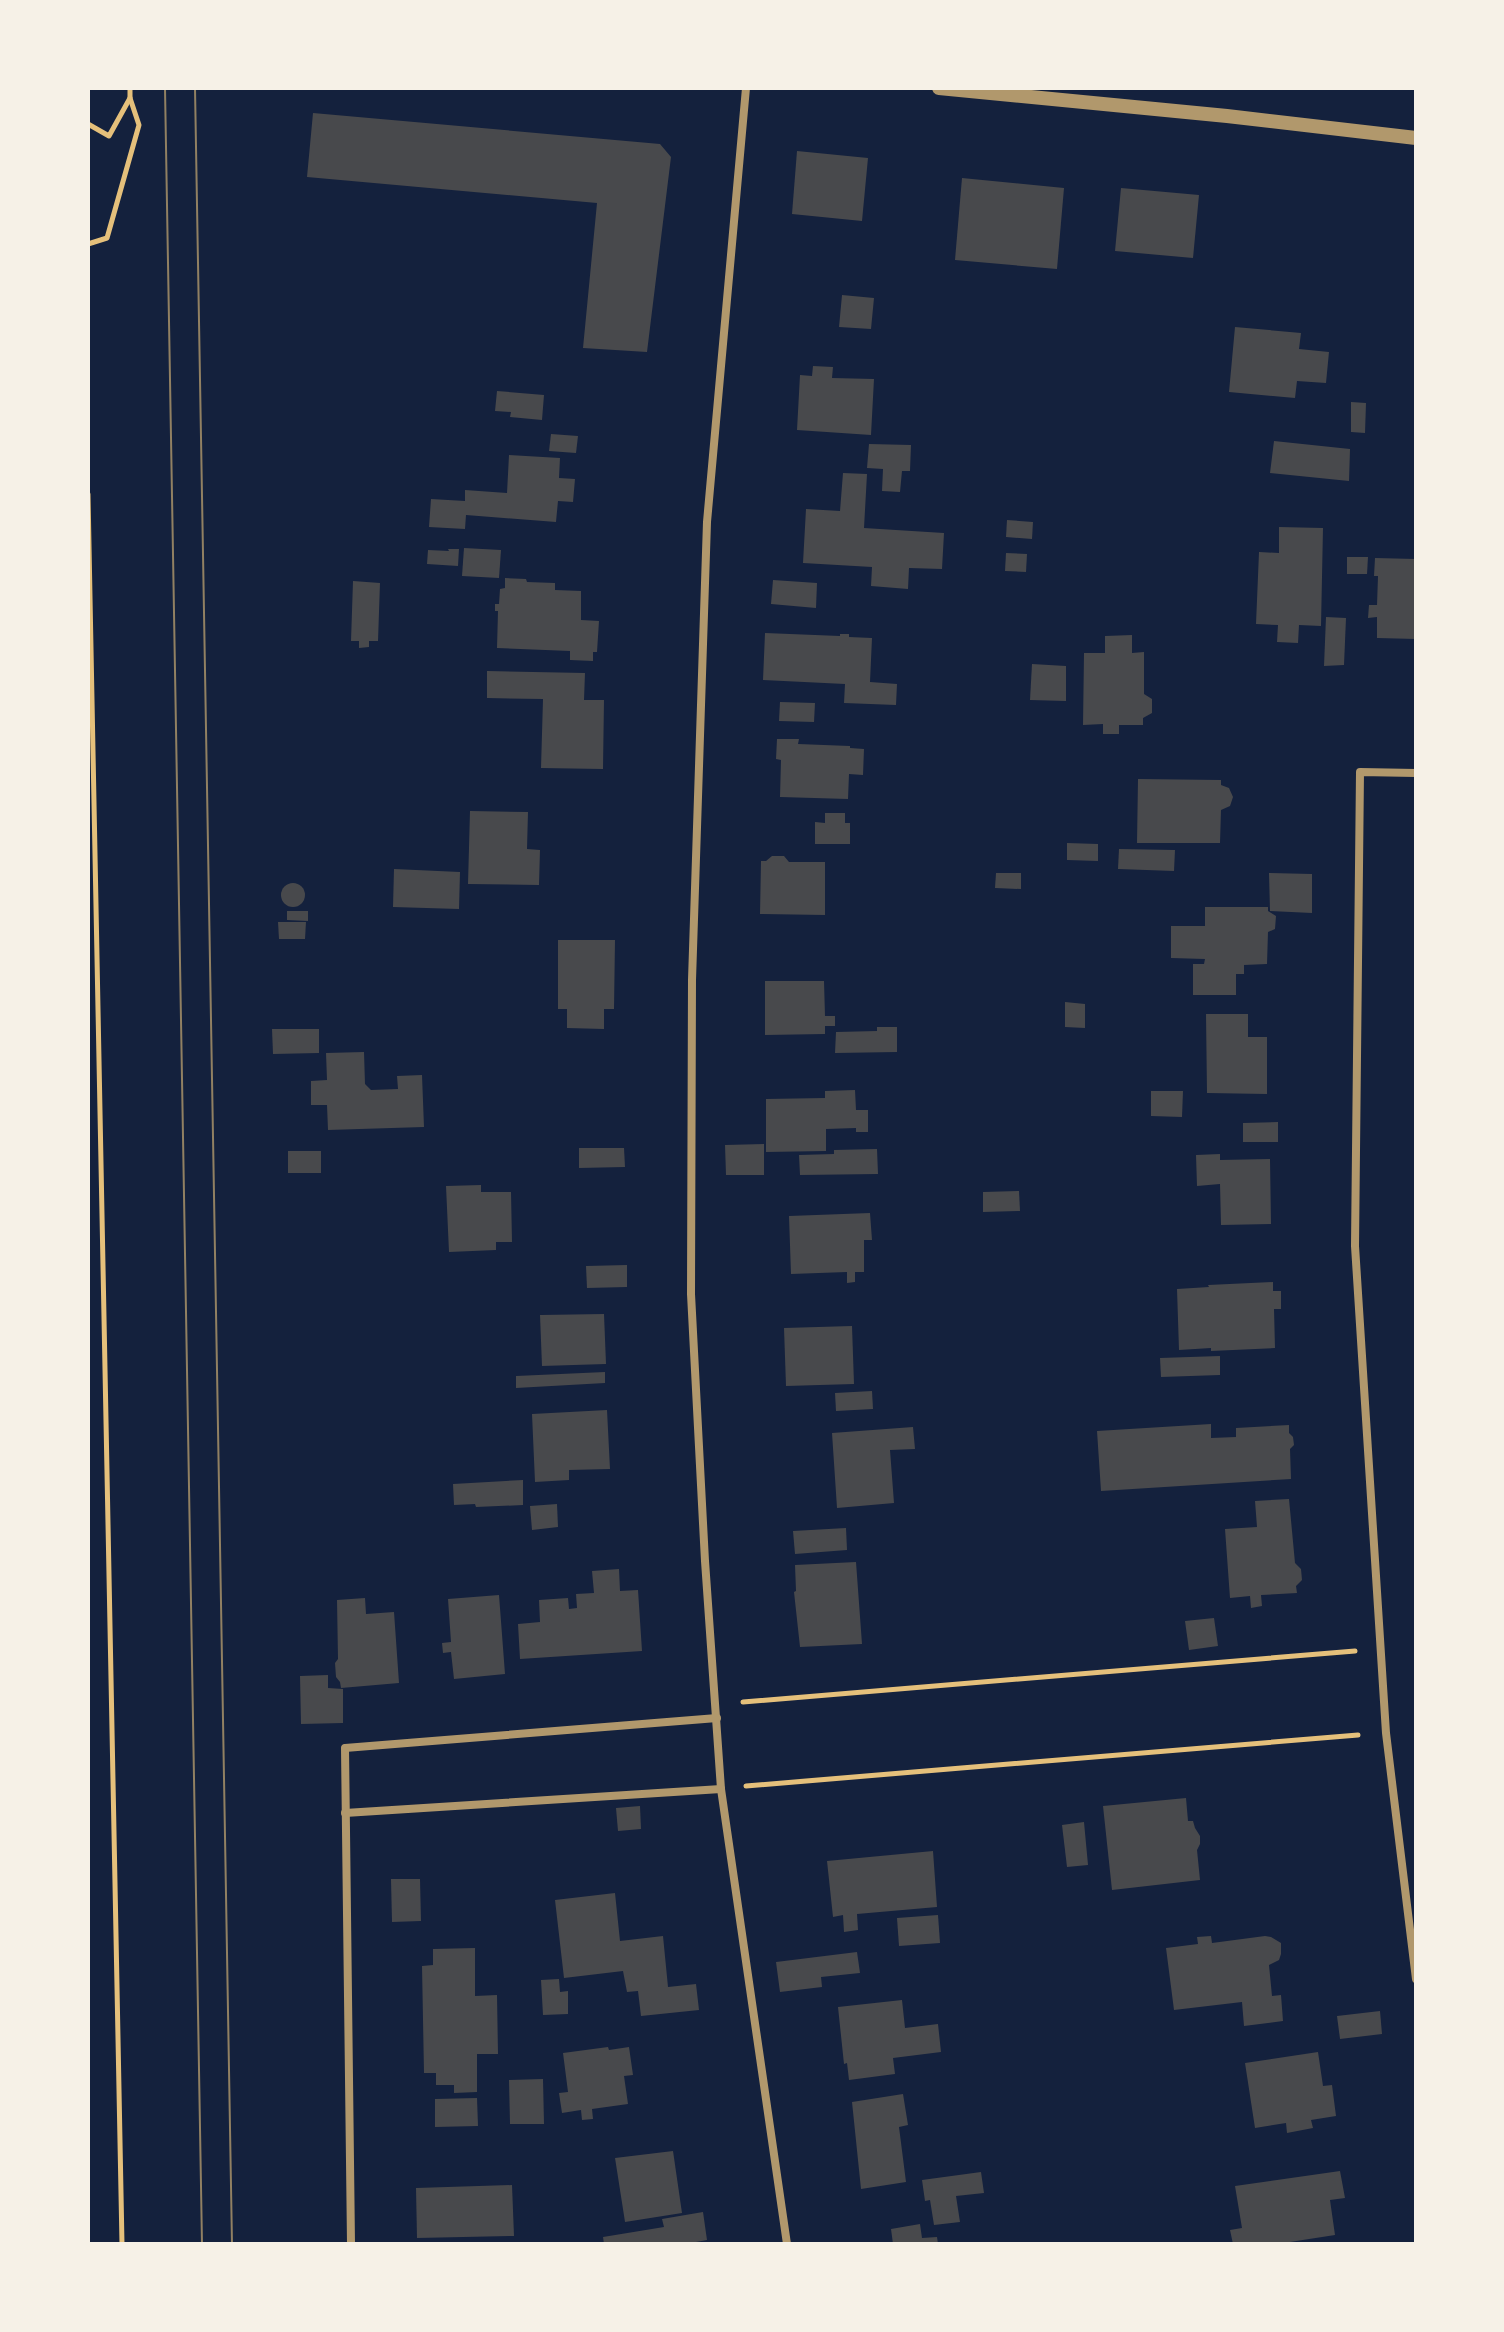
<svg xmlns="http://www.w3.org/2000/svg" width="1504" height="2332" font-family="Inter,sans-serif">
<rect width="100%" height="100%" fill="#14213d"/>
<!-- building -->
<g fill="#48494c">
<path d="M 313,113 L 660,144 L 671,157 L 647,352 L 583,348 L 597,203 L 307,177 Z"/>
<path d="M 797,151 L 868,158 L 862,221 L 792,214 Z"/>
<path d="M 962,178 L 1064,188 L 1057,269 L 955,260 Z"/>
<path d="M 1121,188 L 1199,195 L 1193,258 L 1115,251 Z"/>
<path d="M 842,295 L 874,298 L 871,329 L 839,327 Z"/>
<path d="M 1235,327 L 1301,333 L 1299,349 L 1329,352 L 1326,383 L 1297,381 L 1295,398 L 1229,392 Z"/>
<path d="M 813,366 L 833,367 L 832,378 L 874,379 L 871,435 L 797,430 L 800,375 L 812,376 Z"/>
<path d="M 497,391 L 544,395 L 542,420 L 510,417 L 511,412 L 495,411 Z"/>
<path d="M 1351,402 L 1366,403 L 1365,433 L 1351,432 Z"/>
<path d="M 551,434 L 578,436 L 576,453 L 549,451 Z"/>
<path d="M 1274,441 L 1350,449 L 1349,481 L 1270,473 Z"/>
<path d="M 869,444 L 911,445 L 910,471 L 902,471 L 900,492 L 882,491 L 883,469 L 867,468 Z"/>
<path d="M 509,455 L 560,458 L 559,478 L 575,479 L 573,502 L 558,501 L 556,522 L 466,515 L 465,529 L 429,527 L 431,499 L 465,501 L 465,490 L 507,493 Z"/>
<path d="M 843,473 L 867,474 L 864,528 L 944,533 L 942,569 L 909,568 L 908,589 L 871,586 L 872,567 L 803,563 L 806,509 L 840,511 Z"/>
<path d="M 1007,520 L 1033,522 L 1032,539 L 1006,537 Z"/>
<path d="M 1279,527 L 1323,528 L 1321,626 L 1299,625 L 1298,643 L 1277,642 L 1278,625 L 1256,624 L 1259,552 L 1279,553 Z"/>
<path d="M 464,548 L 501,550 L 499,578 L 462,576 Z"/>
<path d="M 448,549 L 459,549 L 458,566 L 427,564 L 428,550 L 449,551 Z"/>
<path d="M 1006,553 L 1027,554 L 1026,572 L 1005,571 Z"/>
<path d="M 1347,557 L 1368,557 L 1367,574 L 1347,574 Z"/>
<path d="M 1375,558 L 1416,559 L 1416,639 L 1377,638 L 1377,617 L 1368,618 L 1369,605 L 1377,605 L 1378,576 L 1374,576 Z"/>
<path d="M 505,578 L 526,579 L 527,582 L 555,583 L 555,590 L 581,591 L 581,620 L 599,621 L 597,652 L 593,652 L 593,661 L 570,660 L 570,651 L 497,648 L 498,611 L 495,611 L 495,604 L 499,604 L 500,589 L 505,588 Z"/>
<path d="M 773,580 L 817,583 L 816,608 L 771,604 Z"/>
<path d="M 353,581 L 380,583 L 378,641 L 369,641 L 369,647 L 359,648 L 359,641 L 351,641 Z"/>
<path d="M 1326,617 L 1346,618 L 1344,665 L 1324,666 Z"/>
<path d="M 765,633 L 840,636 L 840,634 L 849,634 L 849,637 L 872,638 L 870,682 L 897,684 L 896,705 L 844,703 L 845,684 L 763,680 Z"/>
<path d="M 1132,635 L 1132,653 L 1144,652 L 1144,694 L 1152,699 L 1152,713 L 1143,718 L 1143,725 L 1119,725 L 1119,734 L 1103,734 L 1103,724 L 1083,725 L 1084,653 L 1105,653 L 1105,636 Z"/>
<path d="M 1032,664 L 1066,666 L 1066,701 L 1030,700 Z"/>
<path d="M 487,671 L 585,673 L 584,700 L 604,700 L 603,769 L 541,768 L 543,699 L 487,698 Z"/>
<path d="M 780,702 L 815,703 L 814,722 L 779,721 Z"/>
<path d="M 777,739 L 799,739 L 798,744 L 850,746 L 850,748 L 864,749 L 863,775 L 849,774 L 848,799 L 780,797 L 781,760 L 776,759 Z"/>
<path d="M 1138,779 L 1221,780 L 1221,785 L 1229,788 L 1233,797 L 1230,806 L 1221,810 L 1220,843 L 1137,843 Z"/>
<path d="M 470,811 L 528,812 L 527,849 L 540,850 L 539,885 L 468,884 Z"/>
<path d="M 825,813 L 845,813 L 845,823 L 850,823 L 850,844 L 815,844 L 815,822 L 825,823 Z"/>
<path d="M 1067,843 L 1098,844 L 1098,861 L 1067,860 Z"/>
<path d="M 1119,849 L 1175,850 L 1174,871 L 1118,869 Z"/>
<path d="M 772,856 L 784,856 L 789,862 L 825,862 L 825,915 L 760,914 L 761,861 L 766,861 Z"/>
<path d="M 394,869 L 460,872 L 459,909 L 393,907 Z"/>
<path d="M 996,873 L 1021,873 L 1021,889 L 995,888 Z"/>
<path d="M 1269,873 L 1312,874 L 1312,913 L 1270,911 Z"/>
<circle cx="293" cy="895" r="12"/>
<path d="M 1205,907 L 1268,907 L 1268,911 L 1276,916 L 1275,929 L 1268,932 L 1267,964 L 1244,965 L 1244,974 L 1236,974 L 1236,995 L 1193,995 L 1193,964 L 1204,964 L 1205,959 L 1171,958 L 1171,926 L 1205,926 Z"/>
<path d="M 287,911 L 308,911 L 308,921 L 287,920 Z"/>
<path d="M 278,922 L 306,922 L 305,939 L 279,939 Z"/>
<path d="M 558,940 L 615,940 L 614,1009 L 604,1009 L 604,1029 L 567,1028 L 567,1009 L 558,1009 Z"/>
<path d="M 765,981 L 824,981 L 825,1016 L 835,1016 L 835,1026 L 825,1026 L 825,1034 L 765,1035 Z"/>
<path d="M 1065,1002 L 1085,1004 L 1085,1028 L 1065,1027 Z"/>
<path d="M 1206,1014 L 1248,1014 L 1248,1037 L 1267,1037 L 1267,1094 L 1207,1093 Z"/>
<path d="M 877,1027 L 897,1027 L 897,1052 L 835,1053 L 836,1032 L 877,1031 Z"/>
<path d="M 272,1029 L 319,1029 L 319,1053 L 273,1054 Z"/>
<path d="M 364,1052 L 365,1084 L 371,1090 L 398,1089 L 397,1076 L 422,1075 L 424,1127 L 328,1130 L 327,1105 L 311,1105 L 311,1081 L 327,1080 L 326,1053 Z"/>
<path d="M 855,1090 L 856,1110 L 868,1110 L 868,1132 L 856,1132 L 856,1128 L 826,1129 L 826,1151 L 766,1152 L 766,1099 L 825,1098 L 825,1091 Z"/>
<path d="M 1151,1091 L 1183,1091 L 1182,1117 L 1151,1116 Z"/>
<path d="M 1278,1122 L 1278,1142 L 1243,1142 L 1243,1123 Z"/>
<path d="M 764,1144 L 764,1175 L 726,1175 L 725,1145 Z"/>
<path d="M 579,1148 L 624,1148 L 625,1167 L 579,1168 Z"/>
<path d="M 877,1149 L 878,1174 L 800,1175 L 799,1155 L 834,1154 L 834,1150 Z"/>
<rect x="288" y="1151" width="33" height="22"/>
<path d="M 1220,1154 L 1220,1160 L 1270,1159 L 1271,1224 L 1221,1225 L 1220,1184 L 1197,1186 L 1196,1155 Z"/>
<path d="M 481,1185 L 481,1192 L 511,1192 L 512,1242 L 496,1242 L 496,1250 L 449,1252 L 446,1186 Z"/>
<path d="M 1019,1191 L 1020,1211 L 983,1212 L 983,1192 Z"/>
<path d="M 870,1213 L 872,1240 L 864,1240 L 864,1272 L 855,1272 L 855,1282 L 847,1283 L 847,1272 L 791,1274 L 789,1216 Z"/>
<path d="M 627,1265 L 627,1287 L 587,1288 L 586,1266 Z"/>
<path d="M 1273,1282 L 1273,1291 L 1281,1291 L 1281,1309 L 1274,1309 L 1275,1348 L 1211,1351 L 1211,1348 L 1179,1350 L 1177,1289 L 1209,1287 L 1208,1285 Z"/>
<path d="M 604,1314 L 606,1364 L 542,1366 L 540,1315 Z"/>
<path d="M 852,1326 L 854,1384 L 786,1386 L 784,1328 Z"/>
<path d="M 1220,1356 L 1220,1375 L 1161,1377 L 1160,1358 Z"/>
<path d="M 605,1372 L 605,1383 L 516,1388 L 516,1376 Z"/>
<path d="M 872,1391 L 873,1409 L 836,1411 L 835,1393 Z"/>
<path d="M 607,1410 L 610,1469 L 569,1470 L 569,1480 L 535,1482 L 532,1414 Z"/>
<path d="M 1211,1424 L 1211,1438 L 1236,1437 L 1236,1428 L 1289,1425 L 1289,1433 L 1293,1437 L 1294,1445 L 1290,1449 L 1291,1479 L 1101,1491 L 1097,1431 Z"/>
<path d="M 913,1427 L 915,1449 L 890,1450 L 894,1503 L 837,1508 L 832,1433 Z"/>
<path d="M 523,1480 L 523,1505 L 476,1507 L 475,1504 L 454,1505 L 453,1484 Z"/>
<path d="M 1289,1499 L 1295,1563 L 1301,1569 L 1302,1580 L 1296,1586 L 1297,1593 L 1261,1595 L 1262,1606 L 1251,1608 L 1250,1596 L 1230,1598 L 1225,1529 L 1257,1527 L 1255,1501 Z"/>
<path d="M 557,1504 L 558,1527 L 532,1530 L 530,1506 Z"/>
<path d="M 846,1528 L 847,1550 L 795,1554 L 793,1531 Z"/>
<path d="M 856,1562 L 862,1644 L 800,1647 L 794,1592 L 796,1591 L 795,1565 Z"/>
<path d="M 619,1569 L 620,1591 L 638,1590 L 642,1651 L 520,1659 L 518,1624 L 540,1622 L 539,1600 L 568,1598 L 569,1609 L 577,1608 L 576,1594 L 594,1593 L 592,1571 Z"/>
<path d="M 499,1595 L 505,1674 L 454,1679 L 451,1652 L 443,1653 L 442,1643 L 451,1642 L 448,1599 Z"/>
<path d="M 365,1598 L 366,1614 L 394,1612 L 399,1683 L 341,1688 L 340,1682 L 336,1677 L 335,1663 L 338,1659 L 337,1600 Z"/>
<path d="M 1214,1618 L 1218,1646 L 1189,1650 L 1185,1621 Z"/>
<path d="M 328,1675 L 328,1688 L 343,1689 L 343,1723 L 301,1724 L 300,1676 Z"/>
<path d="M 1186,1798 L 1188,1821 L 1193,1821 L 1195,1828 L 1200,1836 L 1200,1844 L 1197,1850 L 1200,1880 L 1112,1890 L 1103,1806 Z"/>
<path d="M 640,1806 L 641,1829 L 618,1831 L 616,1808 Z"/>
<path d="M 1084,1822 L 1088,1865 L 1067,1867 L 1062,1825 Z"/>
<path d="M 933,1851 L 937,1907 L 857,1914 L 858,1930 L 844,1932 L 843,1915 L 833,1917 L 827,1861 Z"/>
<path d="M 391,1879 L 420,1879 L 421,1921 L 392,1922 Z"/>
<path d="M 615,1893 L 620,1941 L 663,1936 L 668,1987 L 696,1984 L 699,2010 L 641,2016 L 638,1991 L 627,1992 L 623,1971 L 564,1978 L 555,1900 Z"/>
<path d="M 938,1915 L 940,1943 L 899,1946 L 897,1918 Z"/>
<path d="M 1211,1936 L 1212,1943 L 1265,1936 L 1271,1937 L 1281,1943 L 1281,1954 L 1279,1960 L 1269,1965 L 1272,1996 L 1281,1995 L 1283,2021 L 1244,2026 L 1242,2002 L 1174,2010 L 1166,1948 L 1198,1944 L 1197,1937 Z"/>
<path d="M 475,1948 L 475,1996 L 497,1995 L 498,2054 L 477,2054 L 477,2092 L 454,2093 L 454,2085 L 436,2085 L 436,2073 L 424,2073 L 422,1966 L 433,1965 L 433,1949 Z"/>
<path d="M 857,1952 L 860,1973 L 821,1977 L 822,1987 L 780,1992 L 776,1962 Z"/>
<path d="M 559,1979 L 560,1992 L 568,1991 L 568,2014 L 543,2015 L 541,1980 Z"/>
<path d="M 902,2000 L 905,2028 L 938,2024 L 941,2052 L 893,2058 L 895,2074 L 849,2080 L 847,2063 L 844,2064 L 838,2007 Z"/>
<path d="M 1380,2011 L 1382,2034 L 1340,2039 L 1337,2016 Z"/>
<path d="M 608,2047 L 609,2050 L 629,2047 L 633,2075 L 624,2076 L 628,2104 L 592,2109 L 593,2119 L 582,2120 L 581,2110 L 562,2113 L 559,2093 L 568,2092 L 563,2053 Z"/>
<path d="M 1318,2052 L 1323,2086 L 1332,2085 L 1336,2116 L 1311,2120 L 1313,2128 L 1287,2133 L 1286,2123 L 1255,2128 L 1245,2063 Z"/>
<path d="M 543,2079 L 544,2124 L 510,2124 L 509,2080 Z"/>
<path d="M 903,2094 L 908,2125 L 899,2127 L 906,2182 L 861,2189 L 852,2102 Z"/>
<path d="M 477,2098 L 478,2126 L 435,2127 L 435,2099 Z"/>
<path d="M 673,2151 L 682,2213 L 625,2222 L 615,2158 Z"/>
<path d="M 1340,2171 L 1345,2198 L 1330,2200 L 1335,2235 L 1277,2244 L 1233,2244 L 1230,2230 L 1242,2228 L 1235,2186 Z"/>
<path d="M 981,2172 L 984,2193 L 956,2196 L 960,2222 L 934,2225 L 930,2200 L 925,2201 L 922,2180 Z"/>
<path d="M 512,2185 L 514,2236 L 417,2238 L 416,2188 Z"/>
<path d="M 703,2212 L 707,2240 L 685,2244 L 604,2244 L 603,2237 L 664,2227 L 662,2219 Z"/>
<path d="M 920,2224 L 922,2238 L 937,2237 L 938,2244 L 893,2244 L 891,2229 Z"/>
</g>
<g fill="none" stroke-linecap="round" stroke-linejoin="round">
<!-- path -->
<g stroke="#e5c07b" stroke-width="5">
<path d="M 88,124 L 109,136 L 130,98"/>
<path d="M 88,244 L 107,238 L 139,125 L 130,98 L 130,88"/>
<path d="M 88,494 L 122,2244"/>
<path d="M 743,1702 L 1355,1651"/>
<path d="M 746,1786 L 1358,1735"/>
</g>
<!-- minor -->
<g stroke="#b1986c" stroke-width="8">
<path d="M 746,88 L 707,522 L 692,980 L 691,1294 L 705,1561 L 721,1789 L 787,2244"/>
<path d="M 1416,773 L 1360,772 L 1355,1246 L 1386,1733 L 1416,1979"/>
<path d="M 345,1813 L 721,1789"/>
<path d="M 351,2244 L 345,1748 L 717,1718"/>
</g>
<!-- tertiary -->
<path stroke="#b1986c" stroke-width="14" d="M 939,88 L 1227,116 L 1416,138"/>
<!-- tram -->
<g stroke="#918062" stroke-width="2">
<path d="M 165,88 L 202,2244"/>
<path d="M 195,88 L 232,2244"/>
</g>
</g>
<!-- border -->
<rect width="1504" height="2332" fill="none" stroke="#f6f1e7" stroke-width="180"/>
</svg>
